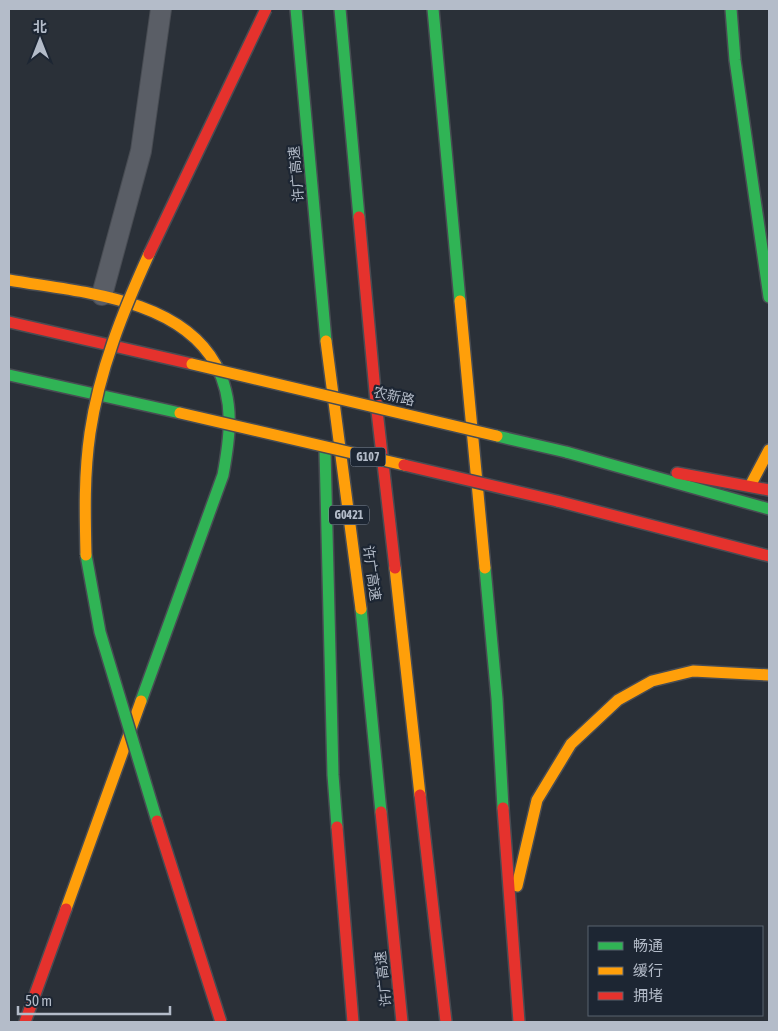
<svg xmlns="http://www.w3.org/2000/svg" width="778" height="1031" font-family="'Asap Condensed','Noto Sans SC',sans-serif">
<rect width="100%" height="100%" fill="#2a3038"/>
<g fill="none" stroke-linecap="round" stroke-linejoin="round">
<defs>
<path id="street" d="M 102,295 L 141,151 L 161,9"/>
<g id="fast">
<path d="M 296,9 L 326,341"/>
<path d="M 340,9 L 359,217"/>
<path d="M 433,9 L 460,301"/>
<path d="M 731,9 L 735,60 L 769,297"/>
<path d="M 9,375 L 180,413"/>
<path d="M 325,451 L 333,775 L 337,827"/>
<path d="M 566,452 L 769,509"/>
<path d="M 485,568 L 497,699 L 503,808"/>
<path d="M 361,609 L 381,812"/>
<path d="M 141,701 L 223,475 C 230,437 235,401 216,365"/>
</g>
<g id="slow">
<path d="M 9,280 C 77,292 179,297 216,365"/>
<path d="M 460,301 L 485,568"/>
<path d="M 326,341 L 361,609"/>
<path d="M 750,486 L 769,450"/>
<path d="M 395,568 L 420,795"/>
<path d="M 517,886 L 537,800 L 571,744 L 618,700 L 652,681 L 693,671 L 769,675"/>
<path d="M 66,909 L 141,701"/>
</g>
<g id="jam">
<path d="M 359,217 L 376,402 L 395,568"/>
<path d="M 9,322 L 192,364"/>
<path d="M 677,473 L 769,490"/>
<path d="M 557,501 L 769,556"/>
<path d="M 420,795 L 446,1022"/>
<path d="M 503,808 L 519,1022"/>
<path d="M 381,812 L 402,1022"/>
<path d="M 337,827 L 353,1022"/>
<path d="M 25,1022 L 66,909"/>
</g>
</defs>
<!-- street casing -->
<use href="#street" stroke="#484c53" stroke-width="22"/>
<!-- fast casing -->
<use href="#fast" stroke="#484c53" stroke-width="14"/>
<!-- slow casing -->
<use href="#slow" stroke="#484c53" stroke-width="14"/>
<!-- jam casing -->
<use href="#jam" stroke="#484c53" stroke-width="14"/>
<!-- street -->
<use href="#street" stroke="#5a5e66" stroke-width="20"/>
<!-- fast -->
<use href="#fast" stroke="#30b455" stroke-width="11"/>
<!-- slow -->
<use href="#slow" stroke="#ff9f0a" stroke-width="11"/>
<!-- jam -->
<use href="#jam" stroke="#e5322d" stroke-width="11"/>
<defs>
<g id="fast-bridge">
<path d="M 497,436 L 566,452"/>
<path d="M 86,555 L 100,632 L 157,821"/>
</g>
<g id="slow-bridge">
<path d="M 192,364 L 497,436"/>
<path d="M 180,413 L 404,465"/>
<path d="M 86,555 C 85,514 84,474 90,433 C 99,371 123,311 149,254"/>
</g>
<g id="jam-bridge">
<path d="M 149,254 L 266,9"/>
<path d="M 404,465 L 557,501"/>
<path d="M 157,821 L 221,1022"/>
</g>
</defs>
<!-- fast-bridge casing -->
<use href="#fast-bridge" stroke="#474c53" stroke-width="14" stroke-linecap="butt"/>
<!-- slow-bridge casing -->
<use href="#slow-bridge" stroke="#474c53" stroke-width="14" stroke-linecap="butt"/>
<!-- jam-bridge casing -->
<use href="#jam-bridge" stroke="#474c53" stroke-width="14" stroke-linecap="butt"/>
<!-- fast-bridge -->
<use href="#fast-bridge" stroke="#30b455" stroke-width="11"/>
<!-- slow-bridge -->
<use href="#slow-bridge" stroke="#ff9f0a" stroke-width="11"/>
<!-- jam-bridge -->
<use href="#jam-bridge" stroke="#e5322d" stroke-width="11"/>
</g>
<g text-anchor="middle" stroke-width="4.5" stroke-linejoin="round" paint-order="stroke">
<!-- shield labels -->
<g fill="#1d2633" stroke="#878f9c" stroke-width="1">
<rect x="350.5" y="447.5" width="35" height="19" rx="4"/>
<rect x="329" y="505.5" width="40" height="19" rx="4"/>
</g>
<g font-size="12" font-weight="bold" fill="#b4bcc9">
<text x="368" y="461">G107</text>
<text x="349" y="519">G0421</text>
</g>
<!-- street labels -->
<g font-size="14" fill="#b4bcc9" stroke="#1d2633">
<text transform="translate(296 174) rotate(-95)" y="5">许广高速</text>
<text transform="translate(394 396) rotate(13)" y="5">农新路</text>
<text transform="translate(372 573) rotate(82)" y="5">许广高速</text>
<text transform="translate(383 979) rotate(-96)" y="5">许广高速</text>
</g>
</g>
<!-- border -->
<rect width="778" height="1031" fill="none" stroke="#b4bcc9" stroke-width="20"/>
<!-- legend -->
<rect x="588" y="926" width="175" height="90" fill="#1d2633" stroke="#59626f"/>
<rect x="598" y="942" width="25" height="8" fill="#30b455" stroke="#59626f"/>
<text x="633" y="951" font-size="15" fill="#b4bcc9">畅通</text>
<rect x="598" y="967" width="25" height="8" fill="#ff9f0a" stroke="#59626f"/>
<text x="633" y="976" font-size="15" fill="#b4bcc9">缓行</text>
<rect x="598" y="992" width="25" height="8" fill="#e5322d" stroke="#59626f"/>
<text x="633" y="1001" font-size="15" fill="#b4bcc9">拥堵</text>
<!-- north arrow -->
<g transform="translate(40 40)" stroke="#1d2633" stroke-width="4" paint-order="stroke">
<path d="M0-4L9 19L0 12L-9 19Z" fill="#b4bcc9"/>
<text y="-8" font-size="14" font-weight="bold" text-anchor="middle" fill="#b4bcc9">北</text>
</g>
<!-- scale -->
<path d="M18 1006v8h152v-8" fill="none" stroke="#b4bcc9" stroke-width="2.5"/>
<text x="25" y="1006" font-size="15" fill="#b4bcc9" stroke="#1d2633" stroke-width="4" paint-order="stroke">50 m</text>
</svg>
